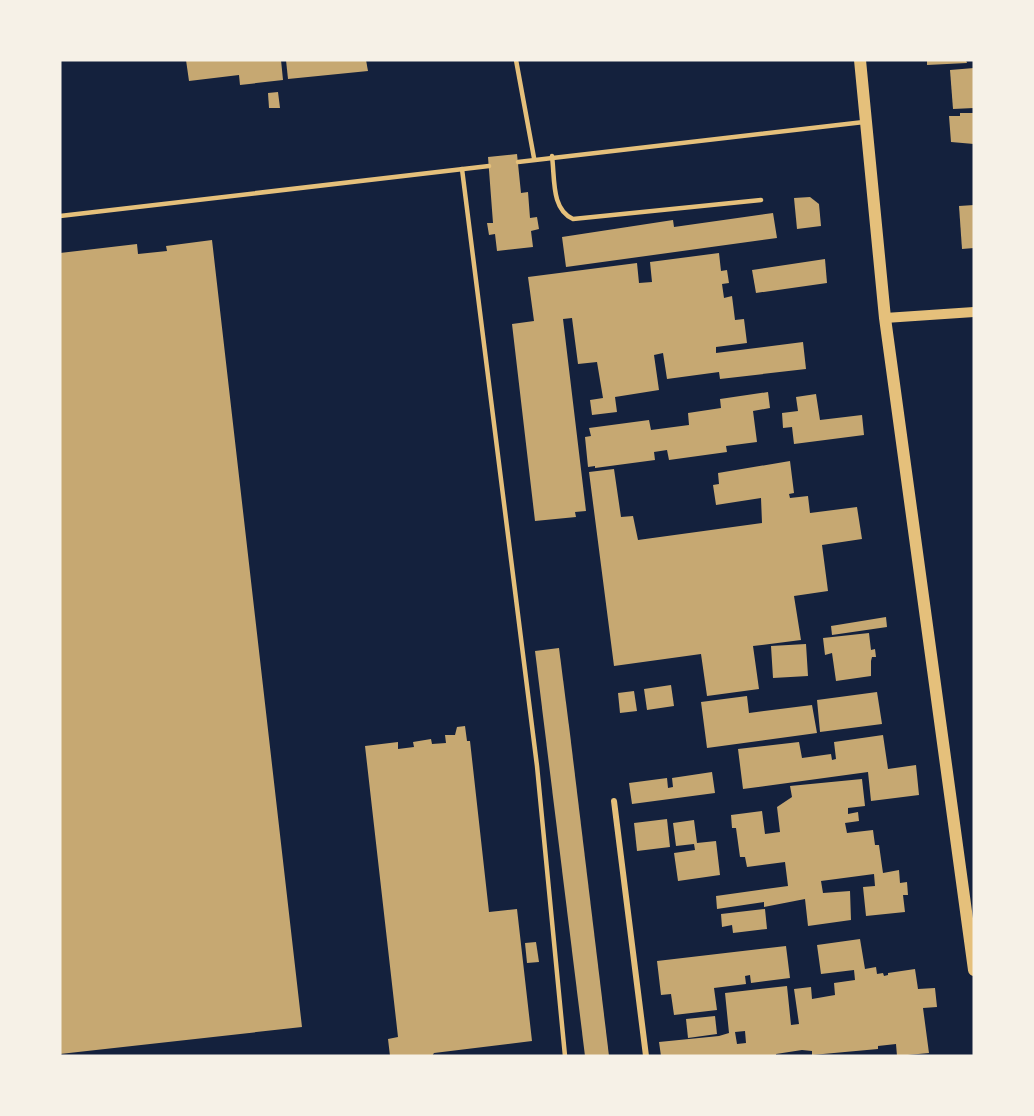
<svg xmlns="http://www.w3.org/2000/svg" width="1034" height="1116" font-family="'Fira Sans Condensed',sans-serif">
<rect width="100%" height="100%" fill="#14213d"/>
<!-- building -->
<g fill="#c6a872" fill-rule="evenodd">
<path d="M 186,60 L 281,60 L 283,80 L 240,85 L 239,75 L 189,81 Z"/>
<path d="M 286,60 L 366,60 L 368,71 L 288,79 Z"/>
<path d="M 927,60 L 966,60 L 967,63 L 927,65 Z"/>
<path d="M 974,68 L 974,108 L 953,109 L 950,70 Z"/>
<path d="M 278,92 L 280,108 L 269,108 L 268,93 Z"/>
<path d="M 960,113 L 974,113 L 974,144 L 951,142 L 949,116 L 960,116 Z"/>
<path d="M 517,154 L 521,193 L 528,192 L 530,218 L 537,217 L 539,229 L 531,231 L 533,247 L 497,251 L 495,234 L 489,235 L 487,223 L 493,223 L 488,157 Z"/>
<path d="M 810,197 L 819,204 L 821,226 L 797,229 L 794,198 Z"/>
<path d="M 974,205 L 974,248 L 962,249 L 959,206 Z"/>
<path d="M 773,213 L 777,238 L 566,267 L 562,237 L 673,220 L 674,227 Z"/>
<path d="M 212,240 L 302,1027 L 60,1054 L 60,253 L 137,244 L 138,254 L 167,251 L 166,246 Z"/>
<path d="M 719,253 L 721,271 L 727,270 L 729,283 L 722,284 L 724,298 L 732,296 L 735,320 L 744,319 L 747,343 L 716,347 L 716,353 L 803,342 L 806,369 L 720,379 L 719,372 L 667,379 L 663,353 L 654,355 L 659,390 L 615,397 L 617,412 L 592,415 L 590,400 L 603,398 L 597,362 L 578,364 L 572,318 L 563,319 L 586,511 L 575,512 L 576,517 L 535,521 L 512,324 L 534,321 L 528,277 L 637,263 L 639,283 L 652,282 L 650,262 Z"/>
<path d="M 825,259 L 827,283 L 756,293 L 752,270 Z"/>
<path d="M 768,392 L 770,408 L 753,411 L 757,442 L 726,446 L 727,452 L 669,460 L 667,450 L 654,452 L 655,460 L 595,468 L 595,466 L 588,467 L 585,437 L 591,436 L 589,428 L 649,420 L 651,430 L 689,425 L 688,413 L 721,408 L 720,399 Z"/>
<path d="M 816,394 L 820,420 L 862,415 L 864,435 L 794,444 L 792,427 L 783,428 L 782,413 L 798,411 L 796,397 Z"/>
<path d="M 790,461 L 794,493 L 789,494 L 790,498 L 808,496 L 810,513 L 857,507 L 862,539 L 822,545 L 828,591 L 794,596 L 801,640 L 753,646 L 759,689 L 707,696 L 701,654 L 614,666 L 589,472 L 614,469 L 621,517 L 633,516 L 638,540 L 762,523 L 761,498 L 716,505 L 713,485 L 719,484 L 718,473 Z"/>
<path d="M 886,617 L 887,627 L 832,635 L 831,626 Z"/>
<path d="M 869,633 L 871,650 L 875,649 L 876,657 L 872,657 L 871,661 L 871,676 L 836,681 L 832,653 L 825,655 L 823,638 Z"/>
<path d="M 806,644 L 808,676 L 773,678 L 771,646 Z"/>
<path d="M 559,648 L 570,734 L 609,1056 L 585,1056 L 535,651 Z"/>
<path d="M 671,685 L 674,706 L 647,710 L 644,689 Z"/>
<path d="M 634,691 L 637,711 L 620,713 L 618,693 Z"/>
<path d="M 877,692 L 882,724 L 820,732 L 817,700 Z"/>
<path d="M 747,696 L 749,713 L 812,705 L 817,733 L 707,748 L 701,702 Z"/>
<path d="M 465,726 L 467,741 L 470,741 L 489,912 L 517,909 L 532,1041 L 434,1053 L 432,1056 L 390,1056 L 388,1039 L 398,1037 L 365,746 L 398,742 L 398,749 L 414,747 L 413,742 L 431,739 L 432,744 L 446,743 L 445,735 L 455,735 L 457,727 Z"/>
<path d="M 883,735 L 888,769 L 916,765 L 919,795 L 871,801 L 868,772 L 743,789 L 738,749 L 799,742 L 802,758 L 831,754 L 832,760 L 836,759 L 834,742 Z"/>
<path d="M 712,772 L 715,793 L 632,804 L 629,783 L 667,778 L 668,788 L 673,787 L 672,778 Z"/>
<path d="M 862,779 L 865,806 L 848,808 L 848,814 L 858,812 L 859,821 L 845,823 L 847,833 L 873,830 L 875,845 L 879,845 L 883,873 L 899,870 L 900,883 L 907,882 L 908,895 L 903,895 L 905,912 L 866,916 L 863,887 L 875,886 L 874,874 L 821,881 L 823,893 L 850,891 L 851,920 L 808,926 L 805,899 L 764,907 L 764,902 L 717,909 L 716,896 L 788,886 L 785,862 L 747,867 L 745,857 L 740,857 L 736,828 L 732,828 L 731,815 L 762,811 L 765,834 L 780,832 L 777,807 L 792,797 L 790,786 Z"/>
<path d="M 667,819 L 670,847 L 637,851 L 634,823 Z"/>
<path d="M 694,820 L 697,843 L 716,841 L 720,875 L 678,881 L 674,853 L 695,850 L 694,844 L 676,846 L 673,823 Z"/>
<path d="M 765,909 L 767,929 L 733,933 L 732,925 L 722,927 L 721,914 Z"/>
<path d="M 860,939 L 865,969 L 876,967 L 877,974 L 883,973 L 884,976 L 888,975 L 888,973 L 915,969 L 918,989 L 935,988 L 937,1007 L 923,1008 L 929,1053 L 897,1056 L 896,1044 L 878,1046 L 878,1049 L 812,1055 L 812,1051 L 802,1050 L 776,1054 L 776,1056 L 661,1056 L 659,1042 L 719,1036 L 729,1033 L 725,993 L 787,986 L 791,1025 L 799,1024 L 794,989 L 811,987 L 812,999 L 835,995 L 834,983 L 855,980 L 854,970 L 821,974 L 817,945 ZM 745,1031 L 746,1043 L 737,1044 L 735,1032 Z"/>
<path d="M 536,942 L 539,962 L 527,963 L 525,943 Z"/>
<path d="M 786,946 L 790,978 L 751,983 L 750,975 L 745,976 L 746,984 L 714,988 L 717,1010 L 674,1015 L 671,994 L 661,995 L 657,961 Z"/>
<path d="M 715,1016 L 717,1034 L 688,1038 L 686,1019 Z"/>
</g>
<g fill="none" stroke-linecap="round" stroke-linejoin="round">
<!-- service -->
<g stroke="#e5c07b" stroke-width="4.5">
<path d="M 516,60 L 534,158"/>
<path d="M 552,156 C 555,179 551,209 573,219 L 761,200"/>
<path d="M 518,162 L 864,122"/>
<path d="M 462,169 L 537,766 L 565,1056"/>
<path d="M 60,216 L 489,166"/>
</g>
<!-- minor -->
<path stroke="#e5c07b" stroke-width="6" d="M 614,801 L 646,1056"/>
<!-- tertiary -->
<path stroke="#e5c07b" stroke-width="10" d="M 885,318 L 974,312"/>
<!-- secondary -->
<path stroke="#e5c07b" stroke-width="12" d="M 860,60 L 885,318 L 974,970"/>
</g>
<!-- border -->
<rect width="1034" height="1116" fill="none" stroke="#f6f1e7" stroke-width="123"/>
</svg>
